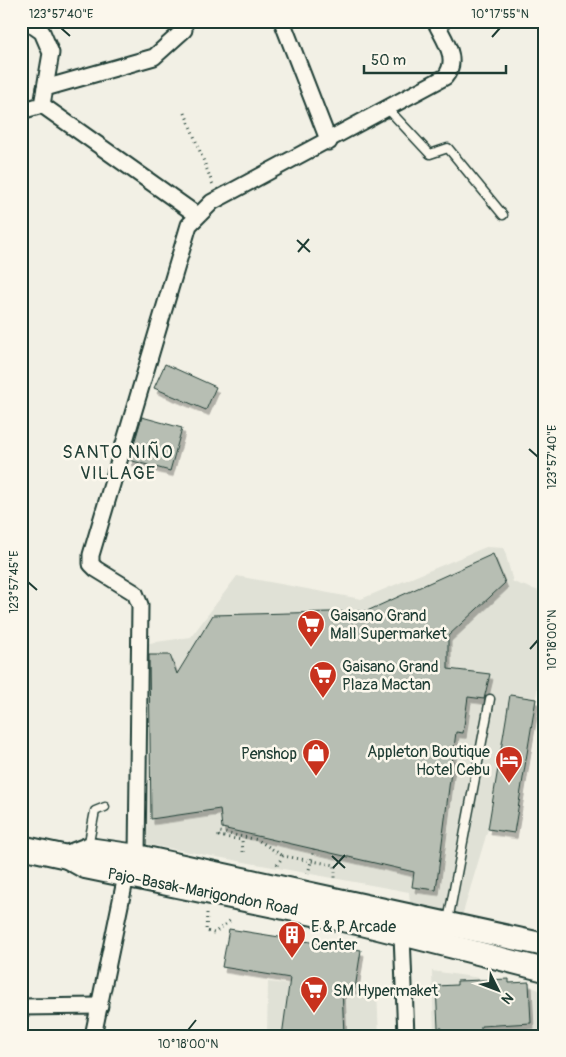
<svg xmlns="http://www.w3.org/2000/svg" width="566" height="1057" font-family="Pangolin,sans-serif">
<defs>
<filter id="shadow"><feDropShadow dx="3" dy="5.5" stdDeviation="0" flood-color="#0004"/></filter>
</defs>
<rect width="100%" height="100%" fill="#f2f0e5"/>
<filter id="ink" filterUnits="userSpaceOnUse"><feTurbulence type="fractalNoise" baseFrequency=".02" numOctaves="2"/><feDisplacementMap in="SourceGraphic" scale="10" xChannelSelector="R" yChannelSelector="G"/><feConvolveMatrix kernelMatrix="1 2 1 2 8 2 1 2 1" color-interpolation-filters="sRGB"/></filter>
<g filter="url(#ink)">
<!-- built -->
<g fill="#e0e1d6">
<path d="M 486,547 L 504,548 L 513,582 L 545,593 L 545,616 L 536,699 L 514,833 L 488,829 L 462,916 L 410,904 L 409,892 L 146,844 L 143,644 L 191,637 L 237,576 L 361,599 Z"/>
<path d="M 432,971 L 528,985 L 545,993 L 545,1036 L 434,1036 Z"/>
<path d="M 268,982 L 347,991 L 377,992 L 379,1036 L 267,1036 Z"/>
</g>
<!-- building -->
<g fill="#b7beb3" stroke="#1f3d34" filter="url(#shadow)">
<path d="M 165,364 L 216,387 L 206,410 L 154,388 Z"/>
<path d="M 142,417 L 182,428 L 170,471 L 129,460 Z"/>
<path d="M 493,554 L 505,583 L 448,636 L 448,669 L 490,674 L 484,699 L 468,697 L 463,733 L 456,732 L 436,890 L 412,887 L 414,872 L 222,828 L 220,809 L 151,819 L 149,655 L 170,655 L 177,674 L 213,615 L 367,611 Z"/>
<path d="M 510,695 L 536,699 L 514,833 L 488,829 Z"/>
<path d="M 229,929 L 361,950 L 355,989 L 342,987 L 344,1036 L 282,1036 L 290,978 L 222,967 Z"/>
<path d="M 509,979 L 509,983 L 529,982 L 531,1023 L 481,1026 L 481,1036 L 442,1036 L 442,1028 L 438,1028 L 436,986 L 457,985 L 457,981 Z"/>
</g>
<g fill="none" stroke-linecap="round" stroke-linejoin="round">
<defs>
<g id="lane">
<path d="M 388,109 L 430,154 L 448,148 L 503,215"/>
<path d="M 88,847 L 95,811 L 105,807"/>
<path d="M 448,921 L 490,699"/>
</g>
<g id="street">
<path d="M 282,21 L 329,142"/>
<path d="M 45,88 L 154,57 L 184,30"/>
<path d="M 42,105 L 197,215"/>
<path d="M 21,111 L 42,105 L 51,53 L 42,32 L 26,21"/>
<path d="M 137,856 L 140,605 L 135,593 L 96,569 L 91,564 L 91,555 L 189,225 L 212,202 L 445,77 C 460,59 444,40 435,21"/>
<path d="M 402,935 L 406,1036"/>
<path d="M 21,1007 L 100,1006"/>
<path d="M 93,1036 L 126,876"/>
</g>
<g id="primary">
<path d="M 21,847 L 67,857 L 85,867 L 362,924 L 545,970"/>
<path d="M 67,857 L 88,849 L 137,856 L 545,945"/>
</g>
</defs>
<!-- lane casing -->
<use href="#lane" stroke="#1f3d34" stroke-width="11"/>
<!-- street casing -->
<use href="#street" stroke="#1f3d34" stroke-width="19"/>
<!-- primary casing -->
<use href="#primary" stroke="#1f3d34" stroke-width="26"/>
<!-- path -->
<g stroke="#1f3d34" stroke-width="3" stroke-dasharray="1 4" stroke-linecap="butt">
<path d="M 185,113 L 213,185"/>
<path d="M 243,852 L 242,840 L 219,836 L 220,832 L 258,840 L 283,856"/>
<path d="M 277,865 L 283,856 L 335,865 L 335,878"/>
<path d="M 308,874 L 314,849"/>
<path d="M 207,913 L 206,931 L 214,933 L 231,920"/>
</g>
<!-- lane -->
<use href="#lane" stroke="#fbf7ec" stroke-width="8"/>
<!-- street -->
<use href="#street" stroke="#fbf7ec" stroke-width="15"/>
<!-- primary -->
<use href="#primary" stroke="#fbf7ec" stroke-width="22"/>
</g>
</g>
<!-- ticks -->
<path fill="none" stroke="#1f3d34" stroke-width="2" d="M 61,28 L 70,36M 492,37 L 500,28M 297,240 L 310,252M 298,252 L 309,239M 529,449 L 538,457M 28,582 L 37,590M 530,649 L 538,640M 332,856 L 345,868M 333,868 L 345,855M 188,1030 L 196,1020"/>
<!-- icons -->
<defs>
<symbol id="supermarket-pin" viewBox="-11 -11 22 30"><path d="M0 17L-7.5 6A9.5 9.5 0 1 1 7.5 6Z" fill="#c8321e" stroke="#fbf7ec"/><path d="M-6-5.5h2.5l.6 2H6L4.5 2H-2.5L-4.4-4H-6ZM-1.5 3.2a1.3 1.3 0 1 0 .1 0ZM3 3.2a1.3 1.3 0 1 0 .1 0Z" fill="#fff"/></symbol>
<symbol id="shop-pin" viewBox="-11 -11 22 30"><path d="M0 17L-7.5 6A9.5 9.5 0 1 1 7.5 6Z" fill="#c8321e" stroke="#fbf7ec"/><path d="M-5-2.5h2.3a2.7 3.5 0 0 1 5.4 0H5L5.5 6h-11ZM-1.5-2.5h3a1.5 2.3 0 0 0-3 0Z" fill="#fff"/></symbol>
<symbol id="hotel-pin" viewBox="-11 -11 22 30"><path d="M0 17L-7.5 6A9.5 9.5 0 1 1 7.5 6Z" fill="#c8321e" stroke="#fbf7ec"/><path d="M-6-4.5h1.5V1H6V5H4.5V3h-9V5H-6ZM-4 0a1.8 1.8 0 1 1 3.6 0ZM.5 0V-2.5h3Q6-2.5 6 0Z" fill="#fff"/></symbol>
<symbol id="building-pin" viewBox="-11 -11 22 30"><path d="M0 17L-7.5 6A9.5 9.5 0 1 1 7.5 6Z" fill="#c8321e" stroke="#fbf7ec"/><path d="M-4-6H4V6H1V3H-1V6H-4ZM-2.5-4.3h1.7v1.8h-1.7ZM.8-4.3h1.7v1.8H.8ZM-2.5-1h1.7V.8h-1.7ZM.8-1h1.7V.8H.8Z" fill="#fff"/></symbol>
</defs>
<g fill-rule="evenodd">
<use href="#supermarket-pin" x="295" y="608" width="32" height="43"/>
<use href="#supermarket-pin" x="307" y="659" width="32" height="43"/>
<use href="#shop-pin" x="300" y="737" width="32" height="43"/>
<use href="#hotel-pin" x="493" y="744" width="32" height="43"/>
<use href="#building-pin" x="276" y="919" width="32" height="43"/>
<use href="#supermarket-pin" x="298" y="974" width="32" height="43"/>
</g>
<g text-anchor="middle" stroke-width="5" stroke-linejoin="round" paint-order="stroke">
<!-- poi labels -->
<g font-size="16" fill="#1f3d34" stroke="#fbf7ec" text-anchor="start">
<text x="330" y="621">Gaisano Grand<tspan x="330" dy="18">Mall Supermarket</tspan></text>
<text x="342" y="672">Gaisano Grand<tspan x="342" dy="18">Plaza Mactan</tspan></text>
<text x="490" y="757" text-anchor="end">Appleton Boutique<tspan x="490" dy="18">Hotel Cebu</tspan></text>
<text x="297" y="759" text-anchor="end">Penshop</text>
<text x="311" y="932">E &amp; P Arcade<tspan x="311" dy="18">Center</tspan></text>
<text x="333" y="996">SM Hypermaket</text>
</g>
<!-- street labels -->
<g font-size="16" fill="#1f3d34" stroke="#fbf7ec">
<text transform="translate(203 891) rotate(11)" y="6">Pajo-Basak-Marigondon Road</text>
</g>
<!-- neighbourhood labels -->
<g font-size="18" letter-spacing="1" fill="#1f3d34" stroke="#fbf7ec">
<text x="118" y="458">SANTO NIÑO<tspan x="118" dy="21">VILLAGE</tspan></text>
</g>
</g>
<!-- margin -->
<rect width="566" height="1057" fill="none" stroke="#fbf7ec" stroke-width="55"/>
<!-- north arrow -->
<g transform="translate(498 990) rotate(132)" stroke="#fbf7ec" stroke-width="4" paint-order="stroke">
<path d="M0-4L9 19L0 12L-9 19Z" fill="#1f3d34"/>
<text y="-8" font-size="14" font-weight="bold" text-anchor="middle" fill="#1f3d34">N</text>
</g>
<!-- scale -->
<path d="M364 65v8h142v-8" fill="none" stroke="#1f3d34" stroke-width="2.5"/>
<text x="371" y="65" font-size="15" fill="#1f3d34" stroke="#fbf7ec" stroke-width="4" paint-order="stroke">50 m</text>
<rect x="28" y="28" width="510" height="1002" fill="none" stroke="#1f3d34" stroke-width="2"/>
<g font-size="12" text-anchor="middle" fill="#1f3d34">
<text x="61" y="18">123°57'40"E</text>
<text x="500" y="18">10°17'55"N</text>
<text transform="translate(552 457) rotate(-90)" y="4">123°57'40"E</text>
<text transform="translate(14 582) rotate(-90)" y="4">123°57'45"E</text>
<text transform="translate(552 640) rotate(-90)" y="4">10°18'00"N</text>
<text x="188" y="1048">10°18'00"N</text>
</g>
</svg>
